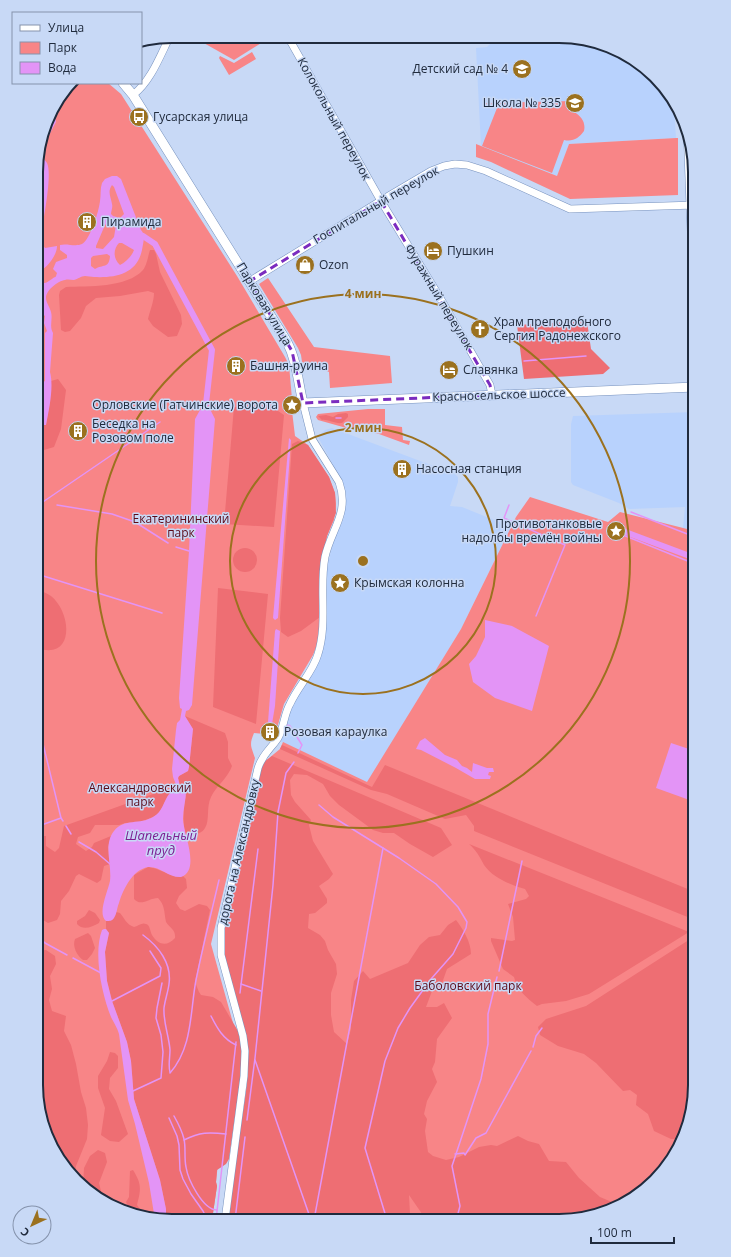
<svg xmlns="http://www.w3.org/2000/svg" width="731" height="1257" font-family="'Open Sans',sans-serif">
<rect width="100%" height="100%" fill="#c8d9f6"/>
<!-- built -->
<g fill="#b8d2fd">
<path d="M 496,38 L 585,39 L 648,70 L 674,108 L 676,138 L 569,144 L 557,176 L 481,146 L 476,48 L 487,47 Z"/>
<path d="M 695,412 L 695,531 L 683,528 L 685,507 L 629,509 L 619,503 L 573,485 L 571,482 L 571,424 L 573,416 Z"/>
<path d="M 332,428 L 455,474 L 458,477 L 458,482 L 450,506 L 462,507 L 511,527 L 461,629 L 367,783 L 280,741 L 289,710 L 318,663 L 323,649 L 326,632 L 327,567 L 334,539 L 344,518 L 346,492 L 343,483 L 318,437 L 325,430 Z"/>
</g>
<!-- green -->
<g fill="#f88587">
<path d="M 205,36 L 271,37 L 234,60 L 202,42 Z"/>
<path d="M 252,52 L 256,59 L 229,75 L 219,58 L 220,56 L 234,63 Z"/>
<path d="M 72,83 L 108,83 L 121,94 L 237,276 L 285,357 L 289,365 L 292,399 L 290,400 L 291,411 L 292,411 L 295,436 L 308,445 L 329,477 L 335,493 L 336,504 L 334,520 L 327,536 L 320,568 L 320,626 L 317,645 L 313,655 L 284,704 L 275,735 L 254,733 C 249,745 251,746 255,758 L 211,944 L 233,1023 L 216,1182 L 217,1186 L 212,1220 L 154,1220 L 89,1193 L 59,1161 L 43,1129 L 36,1085 L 37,154 L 50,112 Z"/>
<path d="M 573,101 L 574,112 C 581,116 586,122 584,131 C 579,138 573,142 564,140 L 552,173 L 482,146 L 497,108 L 484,108 L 484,103 Z"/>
<path d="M 676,138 L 678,138 L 678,195 L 570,199 L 491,162 L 476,157 L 476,144 L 557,176 L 569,144 Z"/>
<path d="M 268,278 L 314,347 L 390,356 L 392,383 L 330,388 L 329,372 L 302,362 L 301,355 L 298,348 L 259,284 Z"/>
<path d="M 368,409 L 385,409 L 385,425 L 402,427 L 403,440 L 410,441 L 409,445 L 379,434 L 351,427 L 350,429 L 318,420 L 316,417 L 318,414 Z"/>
<path d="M 530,497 L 608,522 L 620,512 L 695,531 L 695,1094 L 688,1129 L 667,1168 L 642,1193 L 603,1214 L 559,1221 L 229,1220 C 233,1189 236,1157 241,1126 C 245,1096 252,1065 246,1035 L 263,763 L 280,749 L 283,742 L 367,782 L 461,629 L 516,517 Z"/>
</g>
<!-- forest -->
<g fill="#ee6e73">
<path d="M 150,250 L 154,250 L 156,254 L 160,272 L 181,315 L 182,324 L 177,336 L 168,337 L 153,326 L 148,319 C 150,310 154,302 154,293 L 148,291 L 120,296 L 96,298 L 86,306 L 81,318 L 70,331 L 65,332 L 61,330 L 59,295 L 60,291 L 66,287 C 88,286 127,288 143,270 C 147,265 148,256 150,250 Z"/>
<path d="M 587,321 L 591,349 L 610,368 L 603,374 L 524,379 L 517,325 Z"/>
<path d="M 58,379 L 66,390 L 61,429 L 54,447 L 37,452 L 37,425 L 46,425 L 50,401 L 51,381 Z"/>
<path d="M 269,405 L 284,415 L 274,527 L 224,524 L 234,407 Z"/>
<path d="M 346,413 L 348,414 L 348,417 L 342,423 C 335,424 327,419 322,420 L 318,416 L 326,415 L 333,417 L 338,414 Z"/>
<path d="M 298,441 L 308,445 L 329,477 L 335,493 L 336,513 L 327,536 L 320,568 L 320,617 L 301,631 L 288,637 L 281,632 L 280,618 L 292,444 Z"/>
<circle cx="245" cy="560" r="12"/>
<path d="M 218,588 L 268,594 L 256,724 L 213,707 Z"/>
<path d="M 37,589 C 41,591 47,593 51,596 C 72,613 75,661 37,648 Z"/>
<path d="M 185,716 L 225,733 L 228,742 L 228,758 L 232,766 C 228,778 216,786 211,797 C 206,807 210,821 205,828 C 201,835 191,836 185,834 C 183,821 183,807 186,795 L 180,786 L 178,778 L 179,776 L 188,771 L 189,767 L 193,729 Z"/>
<path d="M 282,745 L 372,787 L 385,765 L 695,892 L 695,920 L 474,831 L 474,826 L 466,815 L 445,819 L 387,794 L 371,790 L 280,749 Z"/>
<path d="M 272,756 L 441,828 L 452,845 L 433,857 L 410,844 L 394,833 L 383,833 L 373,830 L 339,805 L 330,796 L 323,784 L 307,775 L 294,774 L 290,780 L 291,795 L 295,802 L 311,820 L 309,825 L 313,841 L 333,874 L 329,879 L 319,886 L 327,899 L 327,903 L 315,913 L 309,914 L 308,928 L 320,935 L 325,941 L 328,950 L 336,964 L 337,974 L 331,993 L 331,1015 L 334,1032 L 347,1044 L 351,1029 L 351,1000 L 354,981 L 363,971 L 370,979 L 408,963 L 420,945 L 429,937 L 440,935 L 448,925 L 456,920 C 463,929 471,942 471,954 L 447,969 L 441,986 L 432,991 L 426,1007 L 437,1007 L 444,1003 L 452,1018 L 437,1039 L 435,1062 L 432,1069 L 437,1082 L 427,1101 L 424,1114 L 427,1119 L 425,1131 L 428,1152 L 433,1156 L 446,1160 L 459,1157 L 479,1147 L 491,1145 L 497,1146 L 518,1136 L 528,1141 L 539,1144 L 549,1161 L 566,1162 L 579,1178 L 600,1197 L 619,1205 L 603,1214 L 559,1221 L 427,1221 L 409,1195 L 410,1214 L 413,1221 L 229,1220 L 234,1174 L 247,1085 L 248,1053 L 246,1035 L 225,961 L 223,933 L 258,782 L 263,763 Z"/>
<path d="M 170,788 L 170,792 L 162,808 L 158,814 L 153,817 L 140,822 L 125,823 L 119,825 L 95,825 L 90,833 L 78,837 L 76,844 L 86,851 L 92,847 L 94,843 L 111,836 L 108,847 L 110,864 L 104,866 L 101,880 L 97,883 L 79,874 L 76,876 L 69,891 L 61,901 L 60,914 L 57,920 L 48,923 L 43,920 L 40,917 L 43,890 L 41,852 L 36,848 L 36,840 L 42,836 L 46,836 L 46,846 L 55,852 L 59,848 L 64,826 Z"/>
<path d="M 469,844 L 689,932 L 589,994 L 566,1001 L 542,1004 L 537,1006 C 527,998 517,990 514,977 L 503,969 L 491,941 L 491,938 L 512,941 L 515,940 L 513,917 L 508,904 L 526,899 L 529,896 L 525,889 C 511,885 493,878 484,865 C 480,857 476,850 469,844 Z"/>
<path d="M 148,867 C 160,868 173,879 183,876 L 186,879 L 187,888 L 179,896 L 176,903 L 180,909 L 185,911 L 199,904 L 207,906 L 210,910 L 195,982 L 199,992 L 201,995 L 213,997 L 221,1002 L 238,1031 L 241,1043 L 242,1051 L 240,1081 L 229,1159 L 226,1164 L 217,1170 L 216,1182 L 217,1186 L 212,1220 L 166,1220 L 166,1209 L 160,1180 L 134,1099 L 131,1061 L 127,1042 L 112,1001 L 107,981 L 105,952 L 109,933 L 106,929 L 106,921 L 112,920 L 116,912 L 120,913 C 125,919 126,924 134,927 C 138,926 142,922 146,924 C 150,925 150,931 152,935 C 158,945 167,947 175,938 C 176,930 170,928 166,922 C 164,912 165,905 158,898 C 149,898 141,907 134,899 L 134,875 Z"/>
<path d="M 89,910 L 95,913 L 100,920 L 99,923 C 92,927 83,931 77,924 L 77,921 L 85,916 Z"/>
<path d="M 88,933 L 91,936 L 95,948 L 92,954 L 87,960 L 83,960 C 77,956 72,946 75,939 Z"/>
<path d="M 695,936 L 695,1094 L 688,1129 L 682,1139 L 671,1139 L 654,1131 L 648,1114 L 636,1105 L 637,1095 L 630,1090 L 623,1091 L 596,1063 L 584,1054 L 558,1046 L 540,1035 L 538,1027 L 546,1019 L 586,1006 Z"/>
<path d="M 46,950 L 55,956 L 56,964 L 50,976 L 52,989 L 49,1000 L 52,1011 L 66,1016 L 64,1031 L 71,1045 L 76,1064 L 81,1092 L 86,1108 L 88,1125 L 87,1139 L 76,1166 L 74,1177 L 59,1161 L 43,1129 L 36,1084 L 36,951 Z"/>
<path d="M 110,1052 L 115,1053 L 118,1056 L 118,1068 L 110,1078 L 109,1089 L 116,1101 L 128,1134 L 119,1142 L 110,1141 L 101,1135 L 105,1108 L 98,1088 L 98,1076 L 107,1061 Z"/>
<path d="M 98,1150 L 105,1153 L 107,1162 L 99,1183 L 103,1199 L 89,1193 L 83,1186 L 84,1168 L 90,1156 Z"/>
<path d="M 133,1170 C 142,1184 141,1190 137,1205 L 145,1216 L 130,1210 L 126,1202 L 129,1197 L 130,1171 Z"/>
</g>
<!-- water -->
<g fill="#e394f6" fill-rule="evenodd">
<path d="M 53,108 L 56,122 L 48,137 L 41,140 L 50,112 Z"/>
<path d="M 37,157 C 41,158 45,159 47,163 C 53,175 42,226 40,241 L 45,248 L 57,246 C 57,256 46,269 37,273 Z"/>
<path d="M 112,176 L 117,176 L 121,179 L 141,230 C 146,235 143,243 142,250 C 137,274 116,278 94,277 C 91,277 88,276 85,276 C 81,276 78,279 74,280 C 71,280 68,279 65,280 C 58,281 46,290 46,298 C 46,303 50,307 51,312 C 53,319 49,326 53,333 L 50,372 C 54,387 49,409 46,425 L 37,425 L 37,414 L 39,411 L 37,401 L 37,386 L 45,381 L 45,333 L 47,331 L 44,323 L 45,316 L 37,309 L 37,280 C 45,285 46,283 52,279 C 57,275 55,279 57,273 L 53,269 L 56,262 L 67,258 L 67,255 L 60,250 L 60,245 C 67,243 75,247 82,244 C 90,240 99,211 100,201 C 101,195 100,189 102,183 L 105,179 ZM 112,185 L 114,187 L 124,214 L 120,218 L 113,216 L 111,214 C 111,211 113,207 112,204 C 111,197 107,192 112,185 ZM 110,221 L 114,222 L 116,225 L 114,237 L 103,249 L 96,248 L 96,246 L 105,225 ZM 119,243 L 122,243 L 134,250 C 132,256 126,262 120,265 C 113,259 113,249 119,243 ZM 107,254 L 110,256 C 109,269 103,264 95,269 L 91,266 L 91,258 L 93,256 Z"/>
<path d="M 210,409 L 215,419 L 192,705 L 189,710 L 186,711 L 185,716 L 193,729 L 189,767 L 188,771 L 179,776 L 178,778 L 180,786 L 184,787 L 186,791 C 186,800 183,809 183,819 C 183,833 201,870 181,877 C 169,878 160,866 148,867 C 132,870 123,890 119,903 C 117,907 117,914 114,918 C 112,921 110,921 106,921 C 97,914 108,891 110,881 C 112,864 103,845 114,831 C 124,818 140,825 153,817 C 163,812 163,801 170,793 C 172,790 175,789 177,787 L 173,777 L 172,769 L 176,730 L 177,723 L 180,720 L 182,709 L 180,708 L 179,698 L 189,551 L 195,419 L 200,410 Z"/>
<path d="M 289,438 L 291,440 L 278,618 L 275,620 L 273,618 Z"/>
<path d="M 485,620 L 512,626 L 549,646 L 532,711 L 495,698 L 473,682 L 469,664 L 476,656 L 485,637 Z"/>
<path d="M 276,629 L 280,631 L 275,706 L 272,724 L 268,722 L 275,631 Z"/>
<path d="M 425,738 L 445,755 L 457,760 L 462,766 L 467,768 L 472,772 L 473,763 L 487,768 L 493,768 L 494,772 L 489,772 L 488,775 L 491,776 L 490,779 L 475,779 L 456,768 L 421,750 L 416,749 L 420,741 Z"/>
<path d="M 671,743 L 695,751 L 695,802 L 656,788 Z"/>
<path d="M 104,929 L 106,929 L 109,933 L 105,952 L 107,981 L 112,1001 L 127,1042 L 131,1061 L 134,1099 L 160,1180 L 166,1209 L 166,1220 L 155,1220 L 149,1183 L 135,1124 L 128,1100 L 119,1034 C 117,1027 114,1023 111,1017 C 102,995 93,954 102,930 Z"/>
</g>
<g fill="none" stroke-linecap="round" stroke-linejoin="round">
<!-- stream -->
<g stroke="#e394f6" stroke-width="1.5">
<path d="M 524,361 L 586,356"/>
<path d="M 336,418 L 341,418"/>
<path d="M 57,505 L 112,514 L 135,522 L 168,543"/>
<path d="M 509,505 L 504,518 L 565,545 L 536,616"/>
<path d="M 37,506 L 160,422"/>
<path d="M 631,512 L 695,537"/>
<path d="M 618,533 L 695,564"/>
<path d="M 176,547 L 189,551"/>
<path d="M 37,574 L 162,613"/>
<path d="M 36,715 L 61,818 L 63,821"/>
<path d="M 287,725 L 290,726 L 302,745 L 298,753"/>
<path d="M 319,805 L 333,817 L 399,858 L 436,884 L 458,907 L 467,922 L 466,928 L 453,954 L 431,979 L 410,1008 L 398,1028 L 385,1061 L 365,1148 L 387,1220"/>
<path d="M 66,826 L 71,834"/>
<path d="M 36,827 L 61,818"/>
<path d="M 79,842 L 96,852 L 110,864"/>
<path d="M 36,916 L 40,907 L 38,857"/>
<path d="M 36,934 L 45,943 L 67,955"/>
<path d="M 143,935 C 158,946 172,963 169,984 C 168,992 165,1000 164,1008 C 163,1022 169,1036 170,1050 C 170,1058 168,1065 170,1072"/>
<path d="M 73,958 L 101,973"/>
<path d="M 499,971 L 522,861"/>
<path d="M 241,984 L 261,991"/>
<path d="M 240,993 L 258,849"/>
<path d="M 112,1001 L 160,976 L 161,968 L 150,951"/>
<path d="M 211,1016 C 217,1028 223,1039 236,1045"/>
<path d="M 533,1047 L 536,1036 L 542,1028"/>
<path d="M 255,1060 L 311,1220"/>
<path d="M 170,1073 C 193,1047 190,1011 196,980 C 203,946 211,914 219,880"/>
<path d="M 133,1091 L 161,1078 L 163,1052 L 161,1035 L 156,1018 L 157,1008 L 162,983"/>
<path d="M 174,1116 C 178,1123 182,1131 184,1139 C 186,1148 184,1158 186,1167 C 188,1180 203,1210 217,1210"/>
<path d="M 169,1118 L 177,1136 L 179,1145 L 180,1170 L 183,1179 L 191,1194 L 203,1211 L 205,1215 L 203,1220"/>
<path d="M 247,1120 L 255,1058 L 273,885 L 278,812 L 286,773 L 294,762"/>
<path d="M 184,1140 C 200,1132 209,1132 226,1134"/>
<path d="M 455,1154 L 464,1153 L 465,1155 L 476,1138 L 486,1133 L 531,1051"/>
<path d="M 216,1220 L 236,1042"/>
<path d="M 235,1220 L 245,1137"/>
<path d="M 314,1220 L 383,848"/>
<path d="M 456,1221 L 460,1206 L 452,1166 L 481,1079 L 488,1044 L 488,1014 L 497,977"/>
</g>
<!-- canal -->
<g stroke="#e394f6" stroke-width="6">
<path d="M 143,236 L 155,244 L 212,350 L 206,404"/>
<path d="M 620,530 L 695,558"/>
</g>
<defs>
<g id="minor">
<path d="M 288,37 L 381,201 L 439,296 L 490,385 L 492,395"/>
<path d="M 133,95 C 151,81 160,56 170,36"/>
<path d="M 687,126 L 693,284 L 695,290"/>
<path d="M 250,281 L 387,197 L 431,171 L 444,166 L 455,164 L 467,165 L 486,171 L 570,209 L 695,205"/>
<path d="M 225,1220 L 244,1076 L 245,1051 L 243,1036 L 221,955 L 221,928 L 258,768 C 263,753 270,750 278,738 C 284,728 284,714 290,704 C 298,686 313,672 318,654 C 328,622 319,589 325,557 C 331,529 350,513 339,482 L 312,439 L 303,403"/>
</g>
<path id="major" d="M 123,83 L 133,95 L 287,342 C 297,361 298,382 303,403 L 695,387"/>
</defs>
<!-- minor casing -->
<use href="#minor" stroke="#7792be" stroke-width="8"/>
<!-- major casing -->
<use href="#major" stroke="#7792be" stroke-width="10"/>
<!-- minor -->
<use href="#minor" stroke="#fff" stroke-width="7"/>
<!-- major -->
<use href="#major" stroke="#fff" stroke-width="9"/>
</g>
<!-- marked area -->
<path fill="none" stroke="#7b2cbf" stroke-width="3" stroke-dasharray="8 5" stroke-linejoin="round" d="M 381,201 L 490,385 L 492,395 L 303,403 L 292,351 L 250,281 Z"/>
<!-- distance rings -->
<g fill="none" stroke="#9b711f" stroke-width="2">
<circle cx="363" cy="561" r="133"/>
<circle cx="363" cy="561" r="267"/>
</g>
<!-- icons -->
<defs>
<symbol id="school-disc" viewBox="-11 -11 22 22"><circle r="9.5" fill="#9b711f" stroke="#c8d9f6"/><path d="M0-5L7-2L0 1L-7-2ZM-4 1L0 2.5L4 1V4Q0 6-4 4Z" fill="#fff"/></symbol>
<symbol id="bus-disc" viewBox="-11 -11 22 22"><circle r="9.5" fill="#9b711f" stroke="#c8d9f6"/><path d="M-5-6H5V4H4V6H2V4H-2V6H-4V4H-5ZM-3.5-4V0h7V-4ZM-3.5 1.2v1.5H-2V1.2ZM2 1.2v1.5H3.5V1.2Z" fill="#fff"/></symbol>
<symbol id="building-disc" viewBox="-11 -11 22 22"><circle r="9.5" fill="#9b711f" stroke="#c8d9f6"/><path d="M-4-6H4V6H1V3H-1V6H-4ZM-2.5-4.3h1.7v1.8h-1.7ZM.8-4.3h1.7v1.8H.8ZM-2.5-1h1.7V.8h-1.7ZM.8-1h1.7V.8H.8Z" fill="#fff"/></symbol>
<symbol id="hotel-disc" viewBox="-11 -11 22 22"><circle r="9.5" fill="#9b711f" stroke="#c8d9f6"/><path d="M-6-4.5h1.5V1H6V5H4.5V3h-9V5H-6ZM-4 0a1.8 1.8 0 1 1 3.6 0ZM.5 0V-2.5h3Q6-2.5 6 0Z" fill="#fff"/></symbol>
<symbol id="shop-disc" viewBox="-11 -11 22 22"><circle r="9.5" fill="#9b711f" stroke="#c8d9f6"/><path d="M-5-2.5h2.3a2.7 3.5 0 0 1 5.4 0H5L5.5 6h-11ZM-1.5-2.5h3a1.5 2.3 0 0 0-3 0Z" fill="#fff"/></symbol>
<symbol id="church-disc" viewBox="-11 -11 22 22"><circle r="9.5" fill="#9b711f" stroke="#c8d9f6"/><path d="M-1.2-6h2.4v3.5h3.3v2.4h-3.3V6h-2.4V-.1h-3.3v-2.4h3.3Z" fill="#fff"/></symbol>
<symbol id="sight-disc" viewBox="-11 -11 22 22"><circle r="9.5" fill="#9b711f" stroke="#c8d9f6"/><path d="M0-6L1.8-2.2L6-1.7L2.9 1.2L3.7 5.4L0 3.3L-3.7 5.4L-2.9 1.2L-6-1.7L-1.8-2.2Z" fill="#fff"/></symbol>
</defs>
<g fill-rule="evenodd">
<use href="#school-disc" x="511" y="58" width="22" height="22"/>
<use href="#school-disc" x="564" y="92" width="22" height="22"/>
<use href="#bus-disc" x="128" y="106" width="22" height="22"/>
<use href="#building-disc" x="76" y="211" width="22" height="22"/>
<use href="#hotel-disc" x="422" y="240" width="22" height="22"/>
<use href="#shop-disc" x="294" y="254" width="22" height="22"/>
<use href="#church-disc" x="469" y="318" width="22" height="22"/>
<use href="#building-disc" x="225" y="355" width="22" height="22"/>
<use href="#hotel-disc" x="438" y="359" width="22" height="22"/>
<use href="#sight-disc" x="281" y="394" width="22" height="22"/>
<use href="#building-disc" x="67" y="420" width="22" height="22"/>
<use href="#building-disc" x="391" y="458" width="22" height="22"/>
<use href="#sight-disc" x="605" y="520" width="22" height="22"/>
<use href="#sight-disc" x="329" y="572" width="22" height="22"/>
<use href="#building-disc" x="259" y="721" width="22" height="22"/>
</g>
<g text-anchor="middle" stroke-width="3" stroke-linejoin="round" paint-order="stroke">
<!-- poi labels -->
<g font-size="12" fill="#202b3d" stroke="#c8d9f6" text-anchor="start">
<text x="508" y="73" text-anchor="end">Детский сад № 4</text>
<text x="561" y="107" text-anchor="end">Школа № 335</text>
<text x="153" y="121">Гусарская улица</text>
<text x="101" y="226">Пирамида</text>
<text x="447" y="255">Пушкин</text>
<text x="319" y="269">Ozon</text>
<text x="494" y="326">Храм преподобного<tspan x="494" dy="14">Сергия Радонежского</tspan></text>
<text x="250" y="370">Башня-руина</text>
<text x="463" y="374">Славянка</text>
<text x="278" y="409" text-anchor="end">Орловские (Гатчинские) ворота</text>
<text x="92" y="428">Беседка на<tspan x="92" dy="14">Розовом поле</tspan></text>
<text x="416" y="473">Насосная станция</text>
<text x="602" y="528" text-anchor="end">Противотанковые<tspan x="602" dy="14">надолбы времён войны</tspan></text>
<text x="354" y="587">Крымская колонна</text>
<text x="284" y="736">Розовая караулка</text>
</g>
<!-- street labels -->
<g font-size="12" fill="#202b3d" stroke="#c8d9f6">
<text transform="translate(334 119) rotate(61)" y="4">Колокольный переулок</text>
<text transform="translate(376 205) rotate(-30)" y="4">Госпитальный переулок</text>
<text transform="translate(439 297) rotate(59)" y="4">Фуражный переулок</text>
<text transform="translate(264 304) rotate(59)" y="4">Парковая улица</text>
<text transform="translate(499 395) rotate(-2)" y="4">Красносельское шоссе</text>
<text transform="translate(239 852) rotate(-77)" y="4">дорога на Александровку</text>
</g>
<!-- park labels -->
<g font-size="12" fill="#5c0917" stroke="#c8d9f6">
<text x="181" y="523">Екатерининский<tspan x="181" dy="14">парк</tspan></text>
<text x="140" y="792">Александровский<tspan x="140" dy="14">парк</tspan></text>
<text x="468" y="990">Баболовский парк</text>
</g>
<!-- water labels -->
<g font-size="13" font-style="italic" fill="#7e1e93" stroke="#c8d9f6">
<text x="161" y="840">Шапельный<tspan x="161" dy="15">пруд</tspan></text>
</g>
</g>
<!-- crop -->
<path d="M0 0H731V1257H0ZM172 43H559A129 129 0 0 1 688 172V1085A129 129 0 0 1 559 1214H172A129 129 0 0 1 43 1085V172A129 129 0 0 1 172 43Z" fill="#c8d9f6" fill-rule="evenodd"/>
<path fill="none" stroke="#202b3d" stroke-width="2" d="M172 43H559A129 129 0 0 1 688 172V1085A129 129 0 0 1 559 1214H172A129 129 0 0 1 43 1085V172A129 129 0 0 1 172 43Z"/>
<circle cx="363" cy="561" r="6" fill="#9b711f" stroke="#c8d9f6" stroke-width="2"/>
<g font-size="12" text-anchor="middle" font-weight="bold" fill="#9b711f" stroke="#c8d9f6" stroke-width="3" stroke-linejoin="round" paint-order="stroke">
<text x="363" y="298">4 мин</text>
<text x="363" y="432">2 мин</text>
</g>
<!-- legend -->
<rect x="12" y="12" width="130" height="72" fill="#c8d9f6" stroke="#8593ac"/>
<rect x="20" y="25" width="20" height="6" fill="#ffffff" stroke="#8593ac"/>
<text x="48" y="32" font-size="12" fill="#202b3d">Улица</text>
<rect x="20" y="42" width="20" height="12" fill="#f88587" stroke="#8593ac"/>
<text x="48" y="52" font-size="12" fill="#202b3d">Парк</text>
<rect x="20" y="62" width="20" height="12" fill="#e394f6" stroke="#8593ac"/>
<text x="48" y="72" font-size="12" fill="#202b3d">Вода</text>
<!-- north arrow -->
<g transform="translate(32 1225) rotate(224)"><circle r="19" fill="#c8d9f6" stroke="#8593ac"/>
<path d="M0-3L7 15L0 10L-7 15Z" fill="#9b711f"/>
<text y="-6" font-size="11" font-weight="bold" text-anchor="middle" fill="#202b3d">С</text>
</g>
<!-- scale -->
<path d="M591 1237v6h83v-6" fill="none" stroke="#202b3d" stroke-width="2"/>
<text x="597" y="1237" font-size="12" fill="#202b3d" stroke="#c8d9f6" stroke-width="3" paint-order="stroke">100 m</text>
</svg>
